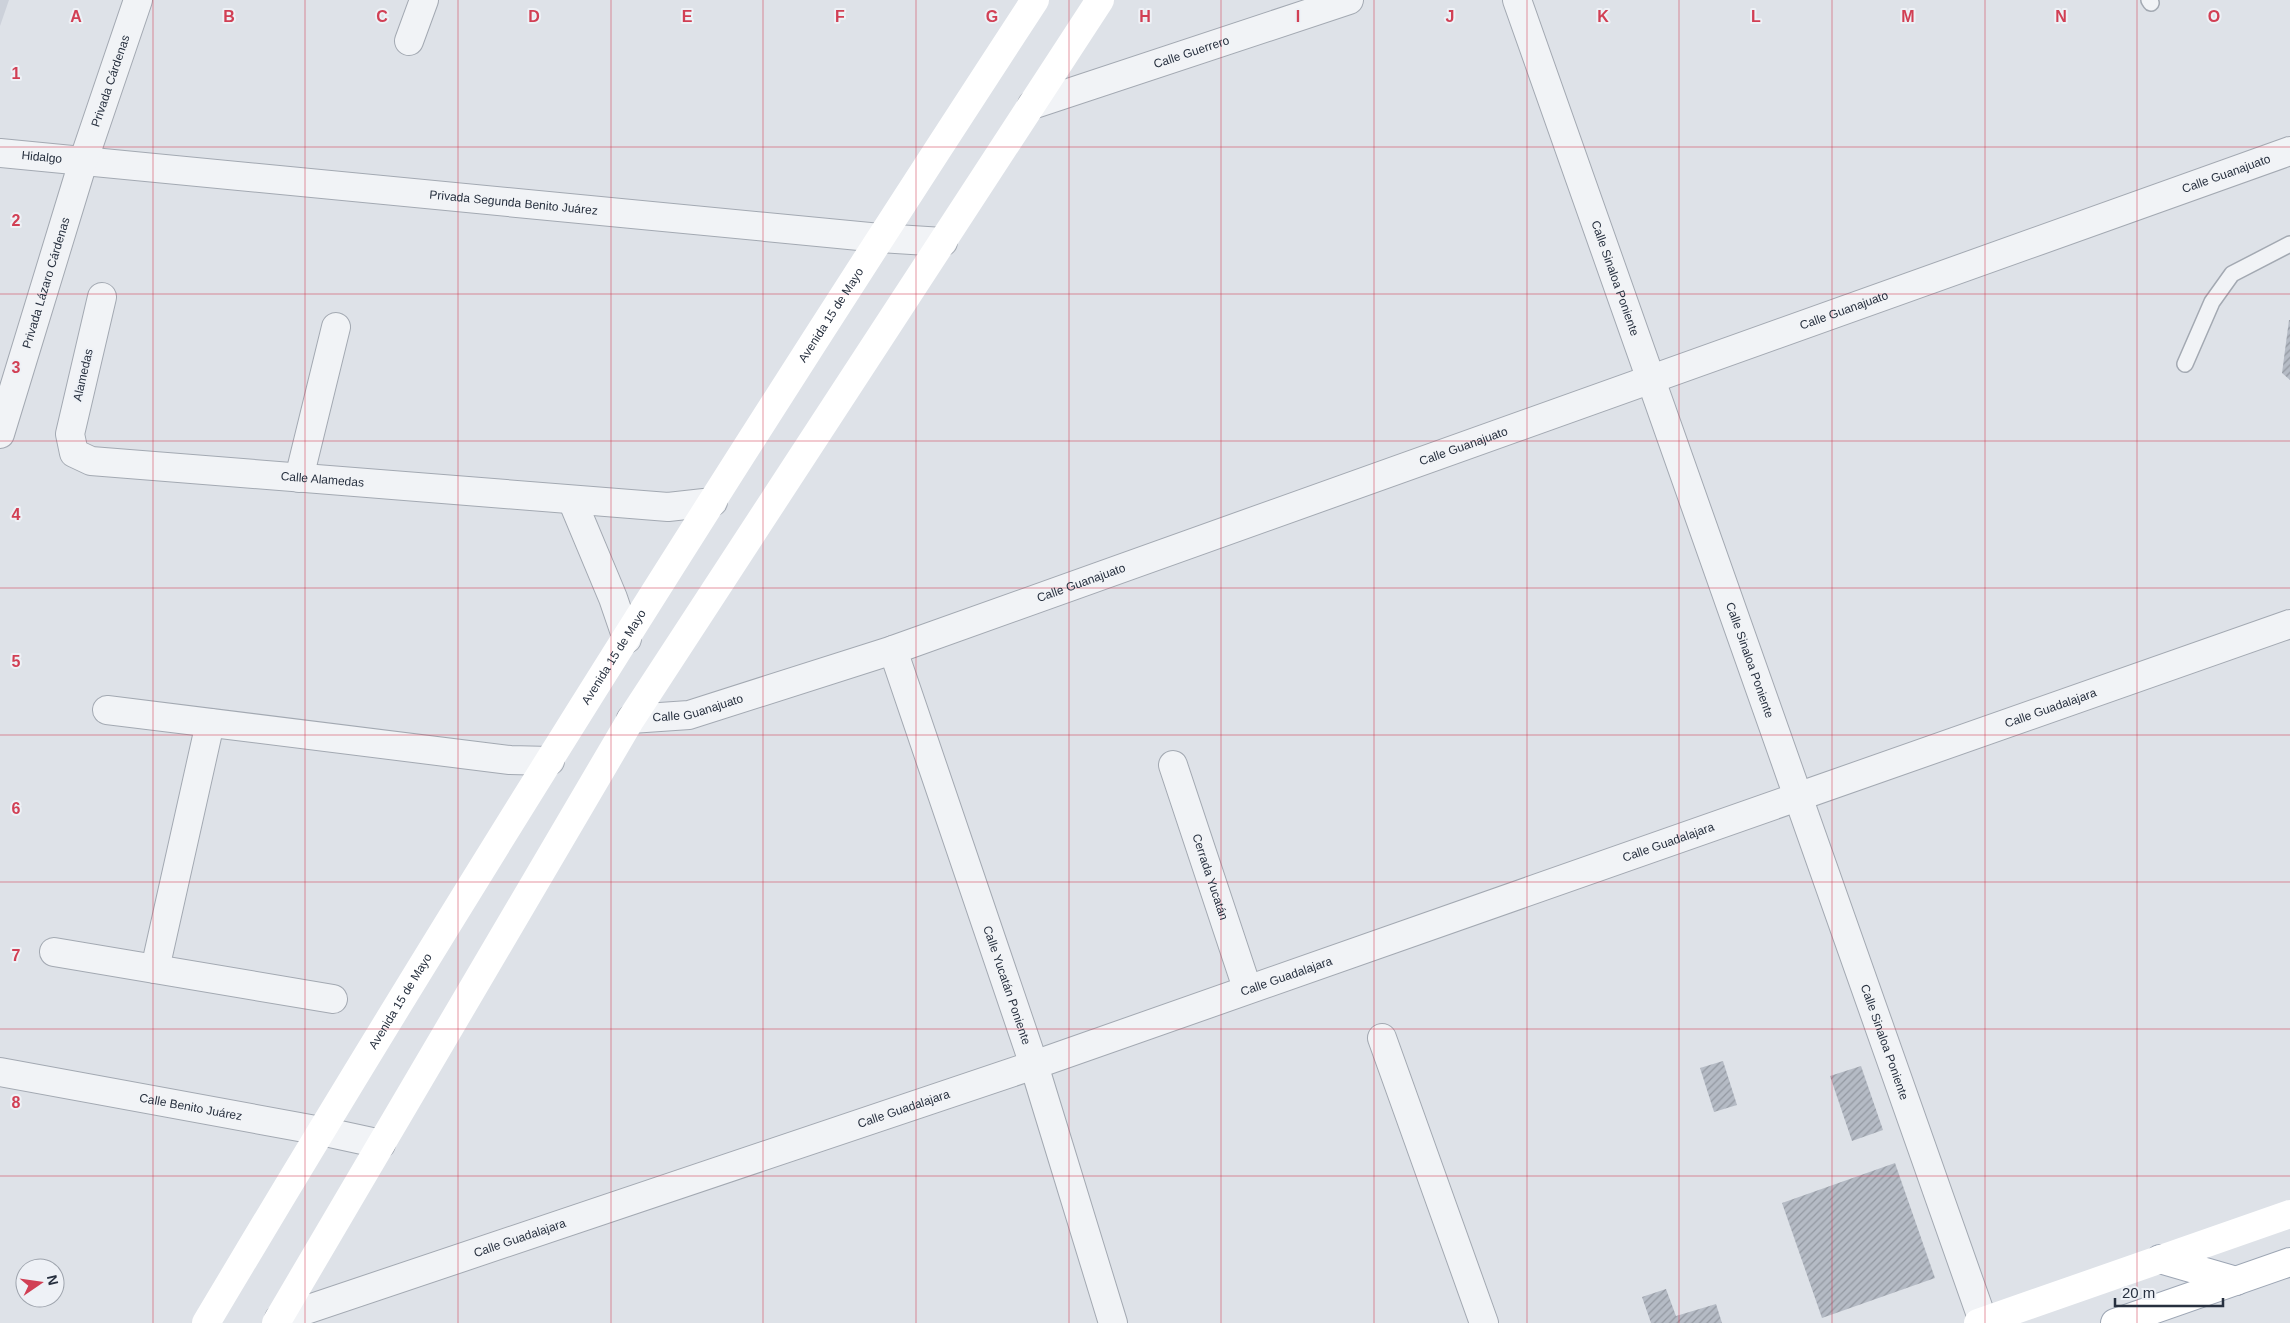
<svg xmlns="http://www.w3.org/2000/svg" width="2290" height="1323" font-family="Helvetica,sans-serif">
<defs>
<pattern id="building-hatch" width="6" height="6" patternUnits="userSpaceOnUse" patternTransform="scale(1.25)"><rect width="6" height="6" fill="#b5bbc5"/><path d="M-1 1l2-2M0 6l6-6M5 7l2-2" fill="none" stroke="#9398a1"/></pattern>
</defs>
<rect width="100%" height="100%" fill="#dee2e8"/>
<!-- built -->
<path fill="#ccd1da" d="M 0,0 L 9,0 L 0,26 Z"/>
<!-- building -->
<g fill="url(#building-hatch)">
<path d="M 2289,320 L 2290,320 L 2290,380 L 2282,373 Z"/>
<path d="M 1723,1061 L 1737,1105 L 1714,1112 L 1700,1068 Z"/>
<path d="M 1861,1066 L 1883,1130 L 1852,1141 L 1830,1076 Z"/>
<path d="M 1895,1163 L 1935,1278 L 1822,1318 L 1782,1203 Z"/>
<path d="M 1666,1289 L 1676,1316 L 1716,1304 L 1722,1323 L 1651,1323 L 1642,1297 Z"/>
</g>
<g fill="none" stroke-linecap="round" stroke-linejoin="round">
<defs>
<g id="lane">
<path d="M 2149,0 L 2151,3"/>
<path d="M 2185,364 L 2212,302 L 2232,274 L 2290,244"/>
</g>
<g id="street">
<path id="s1" d="M 1517,0 L 1983,1321"/>
<path d="M 409,41 L 424,0"/>
<path id="s2" d="M 1032,105 L 1349,0"/>
<path id="s3" d="M 0,153 L 880,238 L 943,242"/>
<path id="s4" d="M 102,297 L 70,434 L 74,453 L 91,461 L 668,507 L 713,502"/>
<path id="s5" d="M 0,434 L 83,162 L 138,0"/>
<path d="M 299,478 L 336,327"/>
<path d="M 572,500 L 613,598 L 627,639"/>
<path id="s6" d="M 893,650 L 1034,1065 L 1113,1323"/>
<path d="M 107,710 L 510,760 L 550,761"/>
<path id="s7" d="M 631,719 L 689,715 L 893,650 L 2290,151"/>
<path id="s8" d="M 1173,765 L 1247,988"/>
<path d="M 54,952 L 333,999"/>
<path d="M 155,969 L 210,723"/>
<path d="M 1382,1038 L 1484,1323"/>
<path id="s9" d="M 0,1072 L 321,1131 L 381,1144"/>
<path id="s10" d="M 279,1319 L 1034,1065 L 2290,624"/>
</g>
<g id="primary">
<path d="M 2160,1259 L 2236,1281"/>
<path d="M 2115,1323 L 2290,1262"/>
</g>
</defs>
<!-- lane casing -->
<use href="#lane" stroke="#a3a9b2" stroke-width="18"/>
<!-- street casing -->
<use href="#street" stroke="#a3a9b2" stroke-width="30"/>
<!-- primary casing -->
<use href="#primary" stroke="#9da6b4" stroke-width="30"/>
<!-- lane -->
<use href="#lane" stroke="#f1f3f6" stroke-width="15"/>
<!-- street -->
<use href="#street" stroke="#f1f3f6" stroke-width="28"/>
<!-- secondary -->
<g stroke="#fff" stroke-width="28">
<path id="s11" d="M 206,1323 C 472,876 751,435 1035,0"/>
<path d="M 276,1323 L 631,719 L 1100,0"/>
<path d="M 1978,1323 L 2290,1214"/>
</g>
<!-- primary -->
<use href="#primary" stroke="#fff" stroke-width="28"/>
</g>
<!-- grid -->
<path fill="none" stroke="#d13f54" stroke-width="1" stroke-opacity="0.55" d="M 153,0 L 153,1323M 305,0 L 305,1323M 458,0 L 458,1323M 611,0 L 611,1323M 763,0 L 763,1323M 916,0 L 916,1323M 1069,0 L 1069,1323M 1221,0 L 1221,1323M 1374,0 L 1374,1323M 1527,0 L 1527,1323M 1679,0 L 1679,1323M 1832,0 L 1832,1323M 1985,0 L 1985,1323M 2137,0 L 2137,1323M 0,147 L 2290,147M 0,294 L 2290,294M 0,441 L 2290,441M 0,588 L 2290,588M 0,735 L 2290,735M 0,882 L 2290,882M 0,1029 L 2290,1029M 0,1176 L 2290,1176"/>
<g text-anchor="middle" stroke-width="4" stroke-linejoin="round" paint-order="stroke">
<!-- street labels -->
<g font-size="12" fill="#27303f" stroke="#eef1f6">
<text dy="4" stroke="none"><textPath href="#s2" startOffset="168">Calle Guerrero</textPath></text>
<text dy="4" stroke="none"><textPath href="#s5" startOffset="370">Privada Cárdenas</textPath></text>
<text dy="4" stroke="none"><textPath href="#s3" startOffset="42">Hidalgo</textPath></text>
<text dy="4" stroke="none"><textPath href="#s7" startOffset="1688">Calle Guanajuato</textPath></text>
<text dy="4" stroke="none"><textPath href="#s3" startOffset="516">Privada Segunda Benito Juárez</textPath></text>
<text dy="4" stroke="none"><textPath href="#s1" startOffset="295">Calle Sinaloa Poniente</textPath></text>
<text dy="4" stroke="none"><textPath href="#s5" startOffset="158">Privada Lázaro Cárdenas</textPath></text>
<text dy="4" stroke="none"><textPath href="#s7" startOffset="1282">Calle Guanajuato</textPath></text>
<text dy="4" stroke="none"><textPath href="#s11" startOffset="1186">Avenida 15 de Mayo</textPath></text>
<text transform="translate(83 375) rotate(-77)" y="4">Alamedas</text>
<text dy="4" stroke="none"><textPath href="#s7" startOffset="878">Calle Guanajuato</textPath></text>
<text dy="4" stroke="none"><textPath href="#s4" startOffset="411">Calle Alamedas</textPath></text>
<text dy="4" stroke="none"><textPath href="#s7" startOffset="472">Calle Guanajuato</textPath></text>
<text dy="4" stroke="none"><textPath href="#s11" startOffset="781">Avenida 15 de Mayo</textPath></text>
<text dy="4" stroke="none"><textPath href="#s1" startOffset="700">Calle Sinaloa Poniente</textPath></text>
<text dy="4" stroke="none"><textPath href="#s7" startOffset="68">Calle Guanajuato</textPath></text>
<text dy="4" stroke="none"><textPath href="#s10" startOffset="1874">Calle Guadalajara</textPath></text>
<text dy="4" stroke="none"><textPath href="#s10" startOffset="1469">Calle Guadalajara</textPath></text>
<text dy="4" stroke="none"><textPath href="#s8" startOffset="118">Cerrada Yucatán</textPath></text>
<text dy="4" stroke="none"><textPath href="#s10" startOffset="1064">Calle Guadalajara</textPath></text>
<text dy="4" stroke="none"><textPath href="#s6" startOffset="354">Calle Yucatán Poniente</textPath></text>
<text dy="4" stroke="none"><textPath href="#s11" startOffset="376">Avenida 15 de Mayo</textPath></text>
<text dy="4" stroke="none"><textPath href="#s1" startOffset="1105">Calle Sinaloa Poniente</textPath></text>
<text dy="4" stroke="none"><textPath href="#s9" startOffset="194">Calle Benito Juárez</textPath></text>
<text dy="4" stroke="none"><textPath href="#s10" startOffset="659">Calle Guadalajara</textPath></text>
<text dy="4" stroke="none"><textPath href="#s10" startOffset="254">Calle Guadalajara</textPath></text>
</g>
</g>
<g font-size="16" text-anchor="middle" font-weight="bold" fill="#d13f54" stroke="#eef1f6" stroke-width="4" stroke-linejoin="round" paint-order="stroke">
<text x="76" y="22">A</text>
<text x="229" y="22">B</text>
<text x="382" y="22">C</text>
<text x="534" y="22">D</text>
<text x="687" y="22">E</text>
<text x="840" y="22">F</text>
<text x="992" y="22">G</text>
<text x="1145" y="22">H</text>
<text x="1298" y="22">I</text>
<text x="1450" y="22">J</text>
<text x="1603" y="22">K</text>
<text x="1756" y="22">L</text>
<text x="1908" y="22">M</text>
<text x="2061" y="22">N</text>
<text x="2214" y="22">O</text>
<text x="16" y="79">1</text>
<text x="16" y="226">2</text>
<text x="16" y="373">3</text>
<text x="16" y="520">4</text>
<text x="16" y="667">5</text>
<text x="16" y="814">6</text>
<text x="16" y="961">7</text>
<text x="16" y="1108">8</text>
</g>
<!-- north arrow -->
<g transform="translate(40 1283) rotate(77)"><circle r="24" fill="#eef1f6" stroke="#9ea4ad"/>
<path d="M0-4L9 19L0 12L-9 19Z" fill="#d13f54"/>
<text y="-8" font-size="14" font-weight="bold" text-anchor="middle" fill="#27303f">N</text>
</g>
<!-- scale -->
<path d="M2115 1298v8h108v-8" fill="none" stroke="#27303f" stroke-width="2.5"/>
<text x="2122" y="1298" font-size="15" fill="#27303f" stroke="#eef1f6" stroke-width="4" paint-order="stroke">20 m</text>
</svg>
